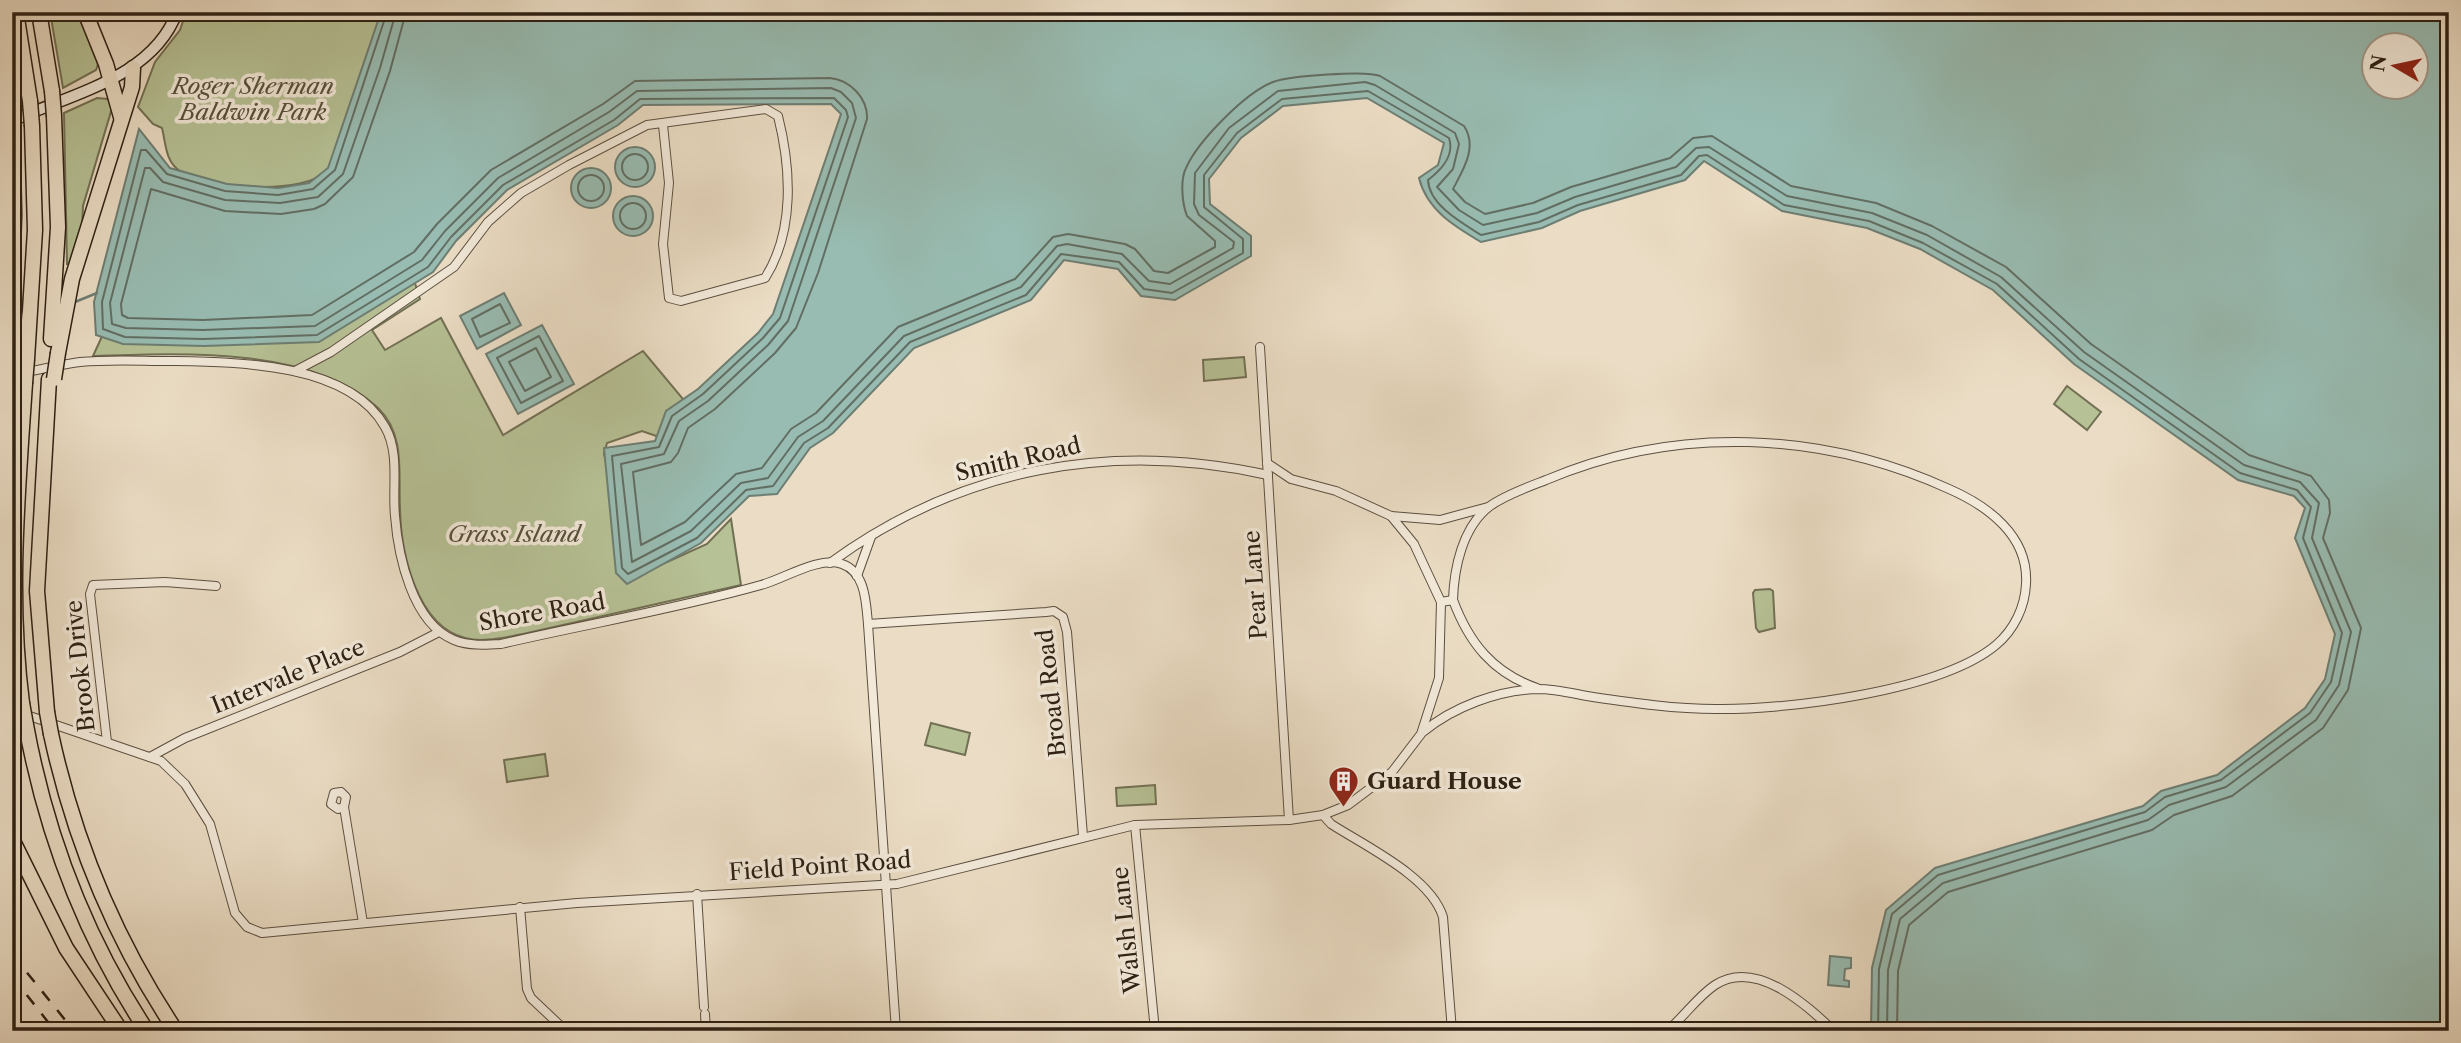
<svg xmlns="http://www.w3.org/2000/svg" width="2461" height="1043" font-family="'Libre Caslon Text',serif">
<rect width="100%" height="100%" fill="#ebddc5"/>
<filter id="stains"><feTurbulence type="fractalNoise" baseFrequency=".00286" numOctaves="4"/><feColorMatrix values="0 0 0 0 .2 0 0 0 0 .09 0 0 0 0 .02 0 0 0 .5 -.17"/></filter>
<radialGradient id="worn" r=".72"><stop offset=".6" stop-color="#630" stop-opacity="0"/><stop offset="1" stop-color="#630" stop-opacity=".3"/></radialGradient>
<!-- green -->
<g fill="#b6c195" stroke="#727054" stroke-width="2">
<path d="M 50,12 L 77,12 L 99,61 L 96,70 L 63,88 Z"/>
<path d="M 186,12 L 381,12 C 371,55 356,99 340,139 C 336,148 333,161 328,169 C 306,197 208,188 180,171 C 165,161 166,144 162,128 L 153,124 L 138,107 L 155,62 L 180,30 Z"/>
<path d="M 97,98 L 108,99 L 112,108 L 83,206 L 82,229 L 71,264 L 67,264 L 64,113 Z"/>
<path d="M 19,134 L 22,214 L 18,290 L 12,266 L 12,137 Z"/>
<path d="M 414,280 L 420,299 L 372,330 L 385,350 L 441,318 L 503,435 L 643,351 L 688,405 L 665,439 L 642,431 L 607,443 L 604,454 L 634,577 L 707,544 L 731,519 L 741,585 L 523,634 C 505,637 484,643 465,638 C 416,625 401,552 400,509 C 398,474 406,435 378,408 C 313,346 177,353 93,356 L 104,332 Z"/>
<path d="M 1244,357 L 1246,377 L 1204,381 L 1203,360 Z"/>
<path d="M 2067,386 L 2101,412 L 2087,430 L 2054,404 Z"/>
<path d="M 1770,589 L 1773,591 L 1775,628 L 1759,632 L 1756,628 L 1753,593 L 1755,590 Z"/>
<path d="M 931,723 L 970,733 L 965,755 L 925,745 Z"/>
<path d="M 545,754 L 548,776 L 507,782 L 504,760 Z"/>
<path d="M 1155,785 L 1156,804 L 1117,806 L 1116,788 Z"/>
</g>
<!-- water -->
<g fill="#98bcb2" stroke="#6d7e73" stroke-width="2" fill-rule="evenodd">
<path d="M 381,12 L 2449,12 L 2449,1031 L 1871,1031 L 1872,968 L 1886,910 L 1935,868 L 2143,806 L 2161,791 L 2217,775 L 2305,708 L 2325,679 L 2335,634 L 2295,538 L 2305,508 L 2294,496 L 2238,480 L 2074,364 L 1993,290 L 1920,249 L 1867,228 L 1782,211 L 1704,161 L 1685,180 L 1580,211 L 1542,228 L 1481,242 C 1454,226 1427,210 1419,178 L 1438,165 L 1444,143 L 1367,98 L 1283,106 L 1241,138 L 1209,179 L 1210,204 L 1251,236 L 1251,256 L 1175,300 L 1141,296 L 1118,269 L 1064,260 L 1031,300 L 914,348 L 833,433 L 810,448 L 777,494 L 749,496 L 701,543 L 627,584 L 616,573 L 604,448 L 655,441 L 666,411 L 698,389 L 758,333 L 773,314 L 841,114 L 831,104 L 643,105 L 618,125 L 507,190 L 456,241 L 433,272 L 319,342 L 204,346 L 123,344 L 96,335 L 94,302 L 139,129 L 170,168 L 227,184 L 278,188 L 309,183 L 328,168 ZM 2374,46 L 2416,46 L 2416,88 L 2374,88 Z"/>
<circle cx="635" cy="167" r="20"/>
<circle cx="591" cy="188" r="20"/>
<circle cx="633" cy="216" r="20"/>
<path d="M 504,293 L 521,325 L 477,349 L 460,316 Z"/>
<path d="M 542,325 L 574,384 L 518,414 L 486,354 Z"/>
<path d="M 1830,956 L 1851,958 L 1851,968 L 1845,969 L 1844,980 L 1849,981 L 1849,987 L 1828,985 Z"/>
</g>
<g fill="none" stroke-linecap="round" stroke-linejoin="round">
<!-- shore -->
<g stroke="#626e63" stroke-width="2">
<path d="M 387,12 L 335,170 L 313,189 L 278,195 L 225,191 L 167,174 L 146,150 L 141,150 L 102,302 L 103,329 L 125,337 L 203,339 L 317,335 L 428,267 L 451,237 L 503,185 L 614,120 L 640,99 L 834,98 L 846,110 L 848,117 L 780,318 L 763,338 L 703,394 L 672,416 L 659,447 L 612,456 L 622,568 L 628,574 L 697,538 L 746,490 L 773,486 L 804,443 L 828,428 L 910,342 L 1026,295 L 1061,254 L 1119,262 L 1144,289 L 1172,293 L 1243,253 L 1243,239 L 1204,207 L 1204,175 L 1237,133 L 1282,99 L 1368,91 L 1449,138 C 1455,156 1441,170 1428,180 C 1429,205 1462,223 1481,235 L 1539,222 L 1578,205 L 1681,175 L 1699,156 L 1707,155 L 1784,205 L 1869,221 L 1923,243 L 1997,284 L 2079,359 L 2240,473 L 2297,490 L 2311,507 L 2303,538 L 2342,633 L 2331,682 L 2310,713 L 2221,780 L 2165,797 L 2145,812 L 1938,875 L 1892,914 L 1879,969 L 1878,1031"/>
<path d="M 396,12 L 380,68 L 343,174 L 318,197 L 280,203 L 225,200 L 163,182 L 150,168 L 145,168 L 110,303 L 112,324 L 126,328 L 203,330 L 315,326 L 422,260 L 445,231 L 498,178 L 609,112 L 637,91 L 831,88 L 841,92 L 852,103 L 856,118 L 788,321 L 768,345 L 708,401 L 679,421 L 664,454 L 621,464 L 632,562 L 691,531 L 741,483 L 768,478 L 798,437 L 823,421 L 904,336 L 1021,287 L 1057,246 L 1067,244 L 1122,254 L 1149,281 L 1170,284 L 1233,248 L 1234,242 L 1199,215 L 1194,204 L 1195,173 L 1229,128 L 1278,91 L 1365,82 L 1375,85 L 1455,133 L 1459,144 L 1453,169 L 1437,187 L 1459,210 L 1483,225 L 1537,213 L 1575,197 L 1676,167 L 1696,148 L 1709,147 L 1787,196 L 1872,213 L 1927,235 L 2001,277 L 2084,352 L 2244,465 L 2300,482 L 2319,503 L 2312,538 L 2351,632 L 2339,685 L 2316,720 L 2226,787 L 2169,805 L 2148,820 L 1943,883 L 1900,919 L 1888,970 L 1887,1031"/>
<path d="M 406,12 L 390,71 L 353,177 L 325,204 L 314,209 L 281,214 L 225,211 L 151,189 L 121,304 L 122,315 L 128,318 L 203,320 L 312,315 L 414,252 L 437,224 L 491,170 L 603,104 L 635,81 L 830,78 C 851,80 868,99 867,119 L 818,273 L 796,328 L 775,353 L 715,409 L 688,428 L 678,453 L 671,462 L 633,472 L 641,545 L 685,522 L 736,474 L 762,468 L 791,429 L 816,413 L 898,327 L 1015,279 L 1053,237 L 1068,234 L 1125,244 L 1135,249 L 1154,271 L 1168,273 L 1215,247 L 1215,241 L 1187,216 C 1182,203 1180,180 1186,168 C 1198,141 1245,93 1273,82 C 1288,76 1367,70 1380,76 L 1464,126 C 1478,147 1463,170 1453,189 L 1465,202 L 1485,214 L 1533,203 L 1571,187 L 1670,158 L 1693,138 L 1712,136 L 1791,186 L 1876,203 L 1932,226 L 2006,267 L 2091,344 L 2249,455 L 2311,476 L 2329,500 L 2330,513 L 2323,538 L 2361,628 L 2348,690 L 2323,728 L 2232,796 L 2174,815 L 2152,830 L 1948,892 L 1909,925 L 1898,971 L 1897,1031"/>
<circle cx="635" cy="167" r="13"/>
<circle cx="591" cy="188" r="13"/>
<circle cx="633" cy="216" r="13"/>
<path d="M 500,304 L 510,323 L 480,337 L 472,319 Z"/>
<path d="M 539,336 L 563,381 L 521,403 L 497,358 Z"/>
<path d="M 536,348 L 551,377 L 525,391 L 509,362 Z"/>
</g>
<!-- stream -->
<path stroke="#6d7e73" stroke-width="2.5" d="M 75,302 L 97,293"/>
<!-- ferry -->
<path stroke="#4d4f43" stroke-width="2" stroke-dasharray="9 7" stroke-linecap="butt" d="M 1079,12 L 1082,12"/>
<defs>
<g id="minor">
<path d="M 1260,347 L 1289,820"/>
<path d="M 295,371 L 331,352 L 454,267 L 488,222 L 521,193 L 569,165 L 647,125 L 766,109 L 778,116 C 791,168 795,231 765,278 L 681,301 L 669,298 L 663,244 L 669,183 L 663,125"/>
<path d="M 12,375 C 35,371 57,365 80,362 C 110,359 140,361 170,361 C 234,362 349,362 385,427 C 400,453 392,487 395,516 C 398,555 412,623 454,640 C 469,646 485,645 501,644 C 587,624 676,609 761,585 C 784,579 818,556 842,564 C 866,572 866,604 868,624 L 896,1031"/>
<path d="M 1391,516 L 1440,520 L 1488,507"/>
<path d="M 830,563 C 960,468 1111,440 1268,475"/>
<path d="M 857,576 L 871,537"/>
<path d="M 1441,602 L 1453,600 C 1469,643 1493,673 1537,688"/>
<path d="M 868,624 L 1046,612 L 1054,611 L 1063,617 L 1067,632 L 1083,836"/>
<path d="M 12,710 L 161,761 L 185,784 L 210,824 L 235,913 L 247,927 L 262,933 L 577,903 L 897,884 L 1135,825 L 1289,820 L 1323,815 L 1348,805 L 1392,772 L 1421,734 L 1439,678 L 1441,602 L 1414,544 L 1391,516 L 1336,491 L 1291,479 L 1267,463"/>
<path d="M 1423,732 C 1453,707 1498,690 1538,689 C 1556,689 1575,694 1593,697 C 1634,703 1675,709 1716,709 C 1788,710 1941,691 1996,645 C 2014,630 2025,607 2026,584 C 2029,536 1988,506 1949,489 C 1822,431 1675,425 1546,480 C 1528,487 1505,495 1490,506 C 1462,527 1454,569 1453,600"/>
<path d="M 107,742 L 90,594 L 93,585 L 165,582 L 216,586"/>
<path d="M 150,757 L 185,738 L 400,652 L 439,632"/>
<path d="M 344,807 L 338,809 L 331,804 L 334,793 L 341,792 L 346,797 L 344,807 L 363,923"/>
<path d="M 1323,815 L 1331,824 C 1365,846 1431,877 1443,917 L 1452,1031"/>
<path d="M 1135,825 L 1155,1031"/>
<path d="M 697,894 L 704,1007"/>
<path d="M 520,907 L 527,989 L 531,998 L 566,1031"/>
<path d="M 705,1014 L 706,1031"/>
<path d="M 1667,1031 C 1684,1017 1697,997 1715,985 C 1756,958 1806,1005 1834,1031"/>
</g>
<path id="secondary" d="M 12,121 C 70,94 153,78 177,12"/>
<g id="motorway">
<path d="M 16,12 L 30,101"/>
<path d="M 39,12 L 52,91"/>
<path d="M 85,12 L 106,64 L 121,117"/>
<path d="M 12,281 L 19,352"/>
<path d="M 51,339 L 58,227 L 54,116"/>
<path d="M 58,353 L 72,279 L 132,87 L 133,68"/>
<path d="M 27,359 L 35,230 L 32,126"/>
<path d="M 22,703 C 8,596 18,490 25,383"/>
<path d="M 47,712 L 37,591 L 49,379"/>
<path d="M 26,725 C 46,834 86,939 147,1031"/>
<path d="M 51,734 C 74,841 115,940 176,1031"/>
<path d="M 12,839 L 66,948 L 121,1031"/>
</g>
</defs>
<!-- minor casing -->
<use href="#minor" stroke="#5c4f40" stroke-width="10"/>
<!-- secondary casing -->
<use href="#secondary" stroke="#2d2014" stroke-width="13"/>
<!-- motorway casing -->
<use href="#motorway" stroke="#2d2014" stroke-width="17"/>
<!-- minor -->
<use href="#minor" stroke="#f2e9d9" stroke-width="8"/>
<!-- secondary -->
<use href="#secondary" stroke="#f2e9d9" stroke-width="10"/>
<!-- motorway -->
<use href="#motorway" stroke="#ebddc5" stroke-width="14"/>
<!-- rail -->
<g stroke="#2d2014" stroke-width="2.5" stroke-dasharray="12 12" stroke-linecap="butt">
<path d="M 12,954 L 74,1031"/>
<path d="M 12,976 L 55,1031"/>
</g>
<defs>
<g id="motorway-bridge">
<path d="M 52,91 L 54,116"/>
<path d="M 30,101 L 32,126"/>
<path d="M 54,379 L 58,353"/>
<path d="M 25,383 L 27,359"/>
<path d="M 22,703 L 26,725"/>
<path d="M 47,712 L 51,734"/>
</g>
</defs>
<!-- motorway-bridge casing -->
<use href="#motorway-bridge" stroke="#2d2014" stroke-width="17" stroke-linecap="butt"/>
<!-- motorway-bridge -->
<use href="#motorway-bridge" stroke="#ebddc5" stroke-width="14"/>
</g>
<!-- icons -->
<defs>
<symbol id="building-pin" viewBox="-11 -11 22 30"><path d="M0 17L-7.5 6A9.5 9.5 0 1 1 7.5 6Z" fill="#8f2418" stroke="#f2e9d9"/><path d="M-4-6H4V6H1V3H-1V6H-4ZM-2.5-4.3h1.7v1.8h-1.7ZM.8-4.3h1.7v1.8H.8ZM-2.5-1h1.7V.8h-1.7ZM.8-1h1.7V.8H.8Z" fill="#fff"/></symbol>
</defs>
<g fill-rule="evenodd">
<use href="#building-pin" x="1326" y="764" width="35" height="47"/>
</g>
<g text-anchor="middle" stroke-width="7" stroke-linejoin="round" paint-order="stroke">
<!-- park labels -->
<g font-size="23" font-style="italic" fill="#56503b" stroke="#f2e9d9">
<text x="253" y="94">Roger Sherman<tspan x="253" dy="26">Baldwin Park</tspan></text>
<text x="514" y="542">Grass Island</text>
</g>
<!-- street labels -->
<g font-size="23" fill="#2d2014" stroke="#f2e9d9">
<text transform="translate(1018 459) rotate(-13)" y="8">Smith Road</text>
<text transform="translate(1255 585) rotate(-94)" y="8">Pear Lane</text>
<text transform="translate(542 612) rotate(-10)" y="8">Shore Road</text>
<text transform="translate(80 666) rotate(-96)" y="8">Brook Drive</text>
<text transform="translate(288 676) rotate(-22)" y="8">Intervale Place</text>
<text transform="translate(1051 693) rotate(-96)" y="8">Broad Road</text>
<text transform="translate(820 866) rotate(-4)" y="8">Field Point Road</text>
<text transform="translate(1126 930) rotate(-96)" y="8">Walsh Lane</text>
</g>
<!-- poi labels -->
<g font-size="23" font-weight="bold" fill="#2d2014" stroke="#f2e9d9" text-anchor="start">
<text x="1367" y="789">Guard House</text>
</g>
</g>
<!-- margin -->
<rect width="2461" height="1043" fill="none" stroke="#ebddc5" stroke-width="42"/>
<rect x="14" y="14" width="2433" height="1015" fill="none" stroke="#2d2014" stroke-width="3.5"/>
<rect x="21" y="21" width="2419" height="1001" fill="none" stroke="#2d2014" stroke-width="2"/>
<!-- north arrow -->
<g transform="translate(2395 66) rotate(279)"><circle r="33" fill="#f2e9d9" stroke="#a3998a" stroke-width="2"/>
<path d="M0-5L12 26L0 18L-12 26Z" fill="#8f2418"/>
<text y="-10" font-size="19" font-weight="bold" text-anchor="middle" fill="#2d2014">N</text>
</g>
<rect width="100%" height="100%" filter="url(#stains)"/>
<rect width="100%" height="100%" fill="url(#worn)"/>
</svg>
